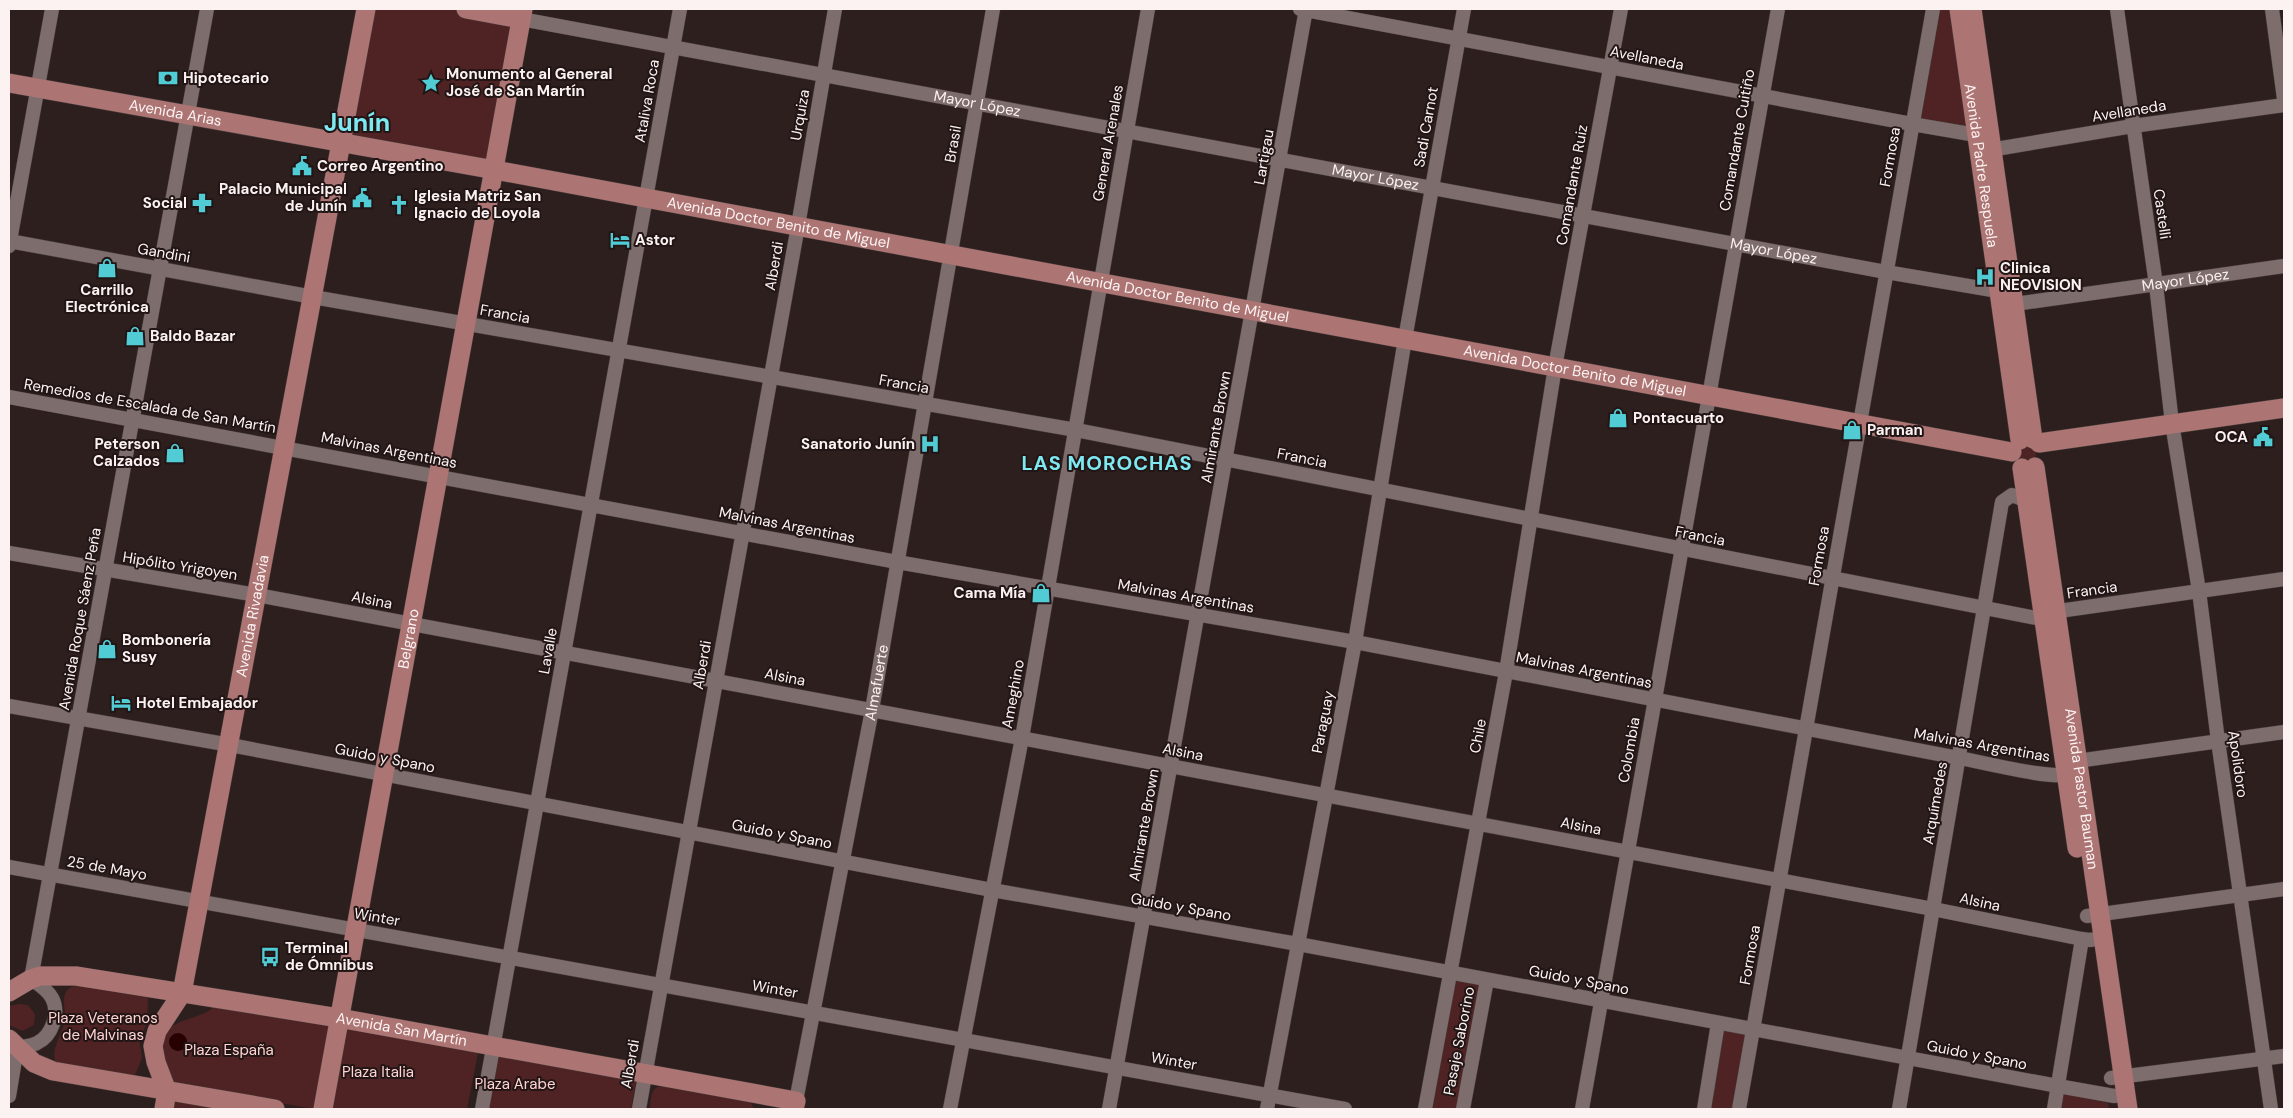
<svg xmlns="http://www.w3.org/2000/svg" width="2293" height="1118" font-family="'DM Sans',sans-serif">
<rect width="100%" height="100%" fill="#2c1f1e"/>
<!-- green -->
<g fill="#4f2323">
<path d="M 366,9 L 466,9 L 521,19 L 495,170 L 340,144 Z"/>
<path d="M 1938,9 L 1953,9 L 1969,127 L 1918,121 Z"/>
<circle cx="2027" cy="454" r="9"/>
<path d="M 1454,979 L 1480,984 L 1457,1109 L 1429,1109 Z"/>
<path d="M 79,984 L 143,993 L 148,998 L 147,1024 L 139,1039 L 142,1058 L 135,1075 L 130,1077 L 55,1062 C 52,1047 60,1038 64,1024 C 68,1008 55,990 79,984 Z"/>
<path d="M 220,1003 L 329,1026 L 315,1109 L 177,1086 L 174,1082 C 170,1070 160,1052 162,1040 C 165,1022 194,1019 207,1012 C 212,1009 215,1005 220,1003 Z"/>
<path d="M 19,1004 L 28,1005 L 35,1014 L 34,1025 L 22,1031 L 9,1025 L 9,1006 Z"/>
<path d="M 346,1028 L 478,1053 L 467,1109 L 331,1109 Z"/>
<path d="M 1722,1028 L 1749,1033 L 1735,1109 L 1708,1109 Z"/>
<path d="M 495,1056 L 636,1081 L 631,1109 L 485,1109 Z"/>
<path d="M 660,1086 L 744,1099 L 751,1103 L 754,1109 L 650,1109 C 651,1100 650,1089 660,1086 Z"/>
<path d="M 2063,1093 L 2108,1103 L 2109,1109 L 2060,1109 Z"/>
<path d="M 173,1100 L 222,1109 L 172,1109 Z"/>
</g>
<!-- water -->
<circle fill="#270002" cx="178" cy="1042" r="9"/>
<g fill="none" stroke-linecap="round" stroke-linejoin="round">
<defs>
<g id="minor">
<path d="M 1300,9 L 1912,124 L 1976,135 L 1985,133"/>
<path d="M 2117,9 L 2156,285 L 2172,423 L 2199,591 L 2218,741 L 2271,1109"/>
<path d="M 2272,9 L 2284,99"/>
<path id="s1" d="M 521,19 L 1886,272 L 1998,291 L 2013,301 L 2022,303 L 2284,266"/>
<path d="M 1984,151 L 2133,126 L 2284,105"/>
<path d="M 9,241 L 313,297 L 1076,430 L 2036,618 L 2044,617 L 2066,610 L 2284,579"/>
<path d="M 9,246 L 52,9"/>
<path d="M 9,397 L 897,562 L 1355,642 L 1959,758 C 1987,763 2050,780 2074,774"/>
<path d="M 9,553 L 257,595 L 1933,909 L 2082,939 L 2090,940 L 2103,938"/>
<path d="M 9,706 L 230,745 L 992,890 L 1298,944 L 2058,1086 L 2114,1096 L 2126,1095"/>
<path d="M 2070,762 L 2284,732"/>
<path d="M 9,867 L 1345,1109"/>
<path d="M 2087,916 L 2284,889"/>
<path d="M 2111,1078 L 2284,1056"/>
<path d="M 9,1096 L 17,1048 C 24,1046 32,1046 37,1043 C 52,1036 60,1013 52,998 C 47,989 38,984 31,979 L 207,9"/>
<path id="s2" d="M 796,1101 L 872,710 L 993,9"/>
<path d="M 482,1109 L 680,9"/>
<path d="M 639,1109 L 798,226 L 835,9"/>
<path d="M 950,1109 L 1022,738 L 1148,9"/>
<path d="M 1109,1109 L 1306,9"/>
<path d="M 1267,1109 L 1355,642 L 1405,339 L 1464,9"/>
<path d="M 1425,1109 L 1506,672 L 1555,367 L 1621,9"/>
<path d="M 1463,1109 L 1487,980"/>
<path d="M 1582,1109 L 1778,9"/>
<path d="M 1704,1109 L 1718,1023"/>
<path d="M 1739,1109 L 1933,9"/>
<path d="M 1899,1109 L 2002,502 L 2012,495 L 2027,501"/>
<path d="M 2054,1109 L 2082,939"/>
</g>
<g id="major">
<path d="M 466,9 L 521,19"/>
<path id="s3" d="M 1959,9 L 2020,440"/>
<path d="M 1972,9 L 2033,439"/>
<path id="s4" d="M 9,83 L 495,170 L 2012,452"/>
<path d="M 2039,443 L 2284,408"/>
<path id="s5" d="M 2035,467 L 2128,1109"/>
<path d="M 2022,468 L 2077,848"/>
<path id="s6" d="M 9,992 L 31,979 L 40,976 L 76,976 L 339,1018 L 796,1101 L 794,1109"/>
<path d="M 9,1039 L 34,1063 L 53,1071 L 275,1109"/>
<path id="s7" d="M 164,1109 L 167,1091 L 156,1062 L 153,1046 L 157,1031 L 182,993 L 366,9"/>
<path id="s8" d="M 323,1109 L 523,9"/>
</g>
</defs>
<!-- minor casing -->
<use href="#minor" stroke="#473b3b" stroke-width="15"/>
<!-- major casing -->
<use href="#major" stroke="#473b3b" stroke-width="20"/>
<!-- minor -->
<use href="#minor" stroke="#7d6d6c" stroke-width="14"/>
<!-- major -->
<use href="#major" stroke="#ac7573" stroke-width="19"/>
</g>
<!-- icons -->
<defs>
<symbol id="bank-bare" viewBox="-9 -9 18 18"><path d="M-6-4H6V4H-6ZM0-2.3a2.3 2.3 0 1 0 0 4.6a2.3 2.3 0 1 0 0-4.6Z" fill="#51ccd5" stroke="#221515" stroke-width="2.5" paint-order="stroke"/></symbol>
<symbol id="sight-bare" viewBox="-9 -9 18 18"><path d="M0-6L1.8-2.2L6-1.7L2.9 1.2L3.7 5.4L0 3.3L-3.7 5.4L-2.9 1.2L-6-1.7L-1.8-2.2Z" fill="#51ccd5" stroke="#221515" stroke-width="2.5" paint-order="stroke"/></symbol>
<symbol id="civic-bare" viewBox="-9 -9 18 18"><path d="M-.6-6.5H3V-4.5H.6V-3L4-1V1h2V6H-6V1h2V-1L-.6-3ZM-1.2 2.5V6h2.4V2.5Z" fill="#51ccd5" stroke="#221515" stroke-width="2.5" paint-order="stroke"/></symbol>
<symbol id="pharmacy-bare" viewBox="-9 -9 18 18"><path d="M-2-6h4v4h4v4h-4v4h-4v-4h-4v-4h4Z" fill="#51ccd5" stroke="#221515" stroke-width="2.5" paint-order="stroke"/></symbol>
<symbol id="church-bare" viewBox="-9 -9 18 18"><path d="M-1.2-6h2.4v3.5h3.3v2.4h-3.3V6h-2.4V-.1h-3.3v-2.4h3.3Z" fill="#51ccd5" stroke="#221515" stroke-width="2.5" paint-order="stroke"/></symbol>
<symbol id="hotel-bare" viewBox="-9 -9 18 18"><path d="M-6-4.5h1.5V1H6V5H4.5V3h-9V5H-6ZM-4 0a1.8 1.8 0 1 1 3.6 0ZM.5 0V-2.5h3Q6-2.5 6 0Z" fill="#51ccd5" stroke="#221515" stroke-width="2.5" paint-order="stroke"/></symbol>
<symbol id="shop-bare" viewBox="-9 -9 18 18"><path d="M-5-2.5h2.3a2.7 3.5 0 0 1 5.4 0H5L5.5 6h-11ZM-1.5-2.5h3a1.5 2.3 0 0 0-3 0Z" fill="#51ccd5" stroke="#221515" stroke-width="2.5" paint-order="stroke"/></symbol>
<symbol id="hospital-bare" viewBox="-9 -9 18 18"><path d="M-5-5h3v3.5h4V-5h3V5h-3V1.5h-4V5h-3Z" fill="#51ccd5" stroke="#221515" stroke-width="2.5" paint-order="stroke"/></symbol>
<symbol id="bus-bare" viewBox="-9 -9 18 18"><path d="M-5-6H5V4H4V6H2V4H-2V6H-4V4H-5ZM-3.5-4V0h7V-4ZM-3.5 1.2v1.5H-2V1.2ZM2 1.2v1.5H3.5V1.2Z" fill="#51ccd5" stroke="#221515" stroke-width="2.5" paint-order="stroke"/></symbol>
</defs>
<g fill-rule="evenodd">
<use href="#bank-bare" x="154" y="64" width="28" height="28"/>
<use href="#sight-bare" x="417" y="69" width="28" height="28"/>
<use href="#civic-bare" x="288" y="152" width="28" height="28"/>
<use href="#civic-bare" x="348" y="184" width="28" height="28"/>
<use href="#pharmacy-bare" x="188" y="189" width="28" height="28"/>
<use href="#church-bare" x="385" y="191" width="28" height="28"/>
<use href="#hotel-bare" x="606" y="226" width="28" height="28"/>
<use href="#shop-bare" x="93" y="254" width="28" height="28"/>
<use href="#hospital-bare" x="1971" y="263" width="28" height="28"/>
<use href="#shop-bare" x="121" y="322" width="28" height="28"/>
<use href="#shop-bare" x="1604" y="404" width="28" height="28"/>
<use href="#shop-bare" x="1838" y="416" width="28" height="28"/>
<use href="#civic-bare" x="2249" y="423" width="28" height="28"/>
<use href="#hospital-bare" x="916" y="430" width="28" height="28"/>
<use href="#shop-bare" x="161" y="439" width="28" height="28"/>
<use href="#shop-bare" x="1027" y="579" width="28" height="28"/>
<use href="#shop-bare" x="93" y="635" width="28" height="28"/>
<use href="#hotel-bare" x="107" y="689" width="28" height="28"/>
<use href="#bus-bare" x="256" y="943" width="28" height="28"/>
</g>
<g text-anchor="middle" stroke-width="4" stroke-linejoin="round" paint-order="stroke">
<!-- street labels -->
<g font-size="15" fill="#fcf2f2" stroke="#221515">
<text transform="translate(1647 58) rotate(11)" y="5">Avellaneda</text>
<text transform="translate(647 101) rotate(-80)" y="5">Ataliva Roca</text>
<text dy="5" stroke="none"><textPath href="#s1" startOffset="464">Mayor López</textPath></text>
<text transform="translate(2129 111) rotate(-9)" y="5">Avellaneda</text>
<text dy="5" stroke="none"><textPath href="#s4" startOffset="169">Avenida Arias</textPath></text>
<text transform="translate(800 115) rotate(-80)" y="5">Urquiza</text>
<text transform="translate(1426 127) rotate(-80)" y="5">Sadi Carnot</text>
<text transform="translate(1737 140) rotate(-80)" y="5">Comandante Cuitiño</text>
<text transform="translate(1108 143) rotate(-80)" y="5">General Arenales</text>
<text transform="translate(953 144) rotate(-80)" y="5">Brasil</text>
<text transform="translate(1264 157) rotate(-80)" y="5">Lartigau</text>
<text transform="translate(1890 157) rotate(-80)" y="5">Formosa</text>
<text dy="5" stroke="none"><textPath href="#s3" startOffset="158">Avenida Padre Respuela</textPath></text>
<text dy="5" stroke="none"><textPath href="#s1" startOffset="869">Mayor López</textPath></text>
<text transform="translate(1572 185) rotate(-80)" y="5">Comandante Ruiz</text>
<text transform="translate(2162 214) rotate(82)" y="5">Castelli</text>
<text dy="5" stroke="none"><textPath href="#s4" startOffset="782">Avenida Doctor Benito de Miguel</textPath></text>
<text dy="5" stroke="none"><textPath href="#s1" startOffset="1274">Mayor López</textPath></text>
<text transform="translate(164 253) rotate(10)" y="5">Gandini</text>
<text transform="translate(774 266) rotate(-80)" y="5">Alberdi</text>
<text dy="5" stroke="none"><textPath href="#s1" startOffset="1694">Mayor López</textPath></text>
<text dy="5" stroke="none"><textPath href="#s4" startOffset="1188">Avenida Doctor Benito de Miguel</textPath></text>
<text transform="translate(505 314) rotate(10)" y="5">Francia</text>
<text dy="5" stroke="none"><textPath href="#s4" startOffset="1592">Avenida Doctor Benito de Miguel</textPath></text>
<text transform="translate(904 384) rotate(10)" y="5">Francia</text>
<text transform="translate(150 406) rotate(10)" y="5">Remedios de Escalada de San Martín</text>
<text transform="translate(1216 427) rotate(-80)" y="5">Almirante Brown</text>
<text transform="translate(389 450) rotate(11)" y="5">Malvinas Argentinas</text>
<text transform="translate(1302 458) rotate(11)" y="5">Francia</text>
<text transform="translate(787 525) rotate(11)" y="5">Malvinas Argentinas</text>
<text transform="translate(1700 536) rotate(11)" y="5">Francia</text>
<text transform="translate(1819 556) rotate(-80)" y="5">Formosa</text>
<text transform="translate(180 566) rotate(9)" y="5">Hipólito Yrigoyen</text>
<text transform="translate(2092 590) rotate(-8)" y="5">Francia</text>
<text transform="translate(1186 596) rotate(10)" y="5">Malvinas Argentinas</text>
<text transform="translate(372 600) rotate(11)" y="5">Alsina</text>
<text dy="5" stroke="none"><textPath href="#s7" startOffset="510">Avenida Rivadavia</textPath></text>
<text transform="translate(80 619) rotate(-80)" y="5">Avenida Roque Sáenz Peña</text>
<text dy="5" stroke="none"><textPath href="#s8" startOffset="478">Belgrano</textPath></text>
<text transform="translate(548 651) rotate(-80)" y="5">Lavalle</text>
<text transform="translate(702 665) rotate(-80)" y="5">Alberdi</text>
<text transform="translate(1584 670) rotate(11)" y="5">Malvinas Argentinas</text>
<text transform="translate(785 677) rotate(11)" y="5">Alsina</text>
<text dy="5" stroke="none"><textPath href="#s2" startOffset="426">Almafuerte</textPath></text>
<text transform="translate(1013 694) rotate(-80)" y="5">Ameghino</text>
<text transform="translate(1323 722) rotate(-79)" y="5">Paraguay</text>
<text transform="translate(1478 736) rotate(-79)" y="5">Chile</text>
<text transform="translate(1982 745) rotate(10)" y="5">Malvinas Argentinas</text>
<text transform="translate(1629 750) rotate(-80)" y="5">Colombia</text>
<text transform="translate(1183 752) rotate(11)" y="5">Alsina</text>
<text transform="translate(385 758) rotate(11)" y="5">Guido y Spano</text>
<text transform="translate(2238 764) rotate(82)" y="5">Apolidoro</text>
<text dy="5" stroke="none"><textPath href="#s5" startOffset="325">Avenida Pastor Bauman</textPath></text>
<text transform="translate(1935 803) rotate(-80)" y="5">Arquímedes</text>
<text transform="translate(1144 825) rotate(-80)" y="5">Almirante Brown</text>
<text transform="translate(1581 826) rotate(11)" y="5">Alsina</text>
<text transform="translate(782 834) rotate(11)" y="5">Guido y Spano</text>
<text transform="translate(107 868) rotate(10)" y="5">25 de Mayo</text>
<text transform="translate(1980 902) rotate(12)" y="5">Alsina</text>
<text transform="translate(1181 907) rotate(10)" y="5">Guido y Spano</text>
<text transform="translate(377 917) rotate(10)" y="5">Winter</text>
<text transform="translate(1750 955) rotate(-80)" y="5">Formosa</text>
<text transform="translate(1579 980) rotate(11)" y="5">Guido y Spano</text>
<text transform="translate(775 989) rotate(10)" y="5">Winter</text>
<text dy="5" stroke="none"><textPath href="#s6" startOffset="401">Avenida San Martín</textPath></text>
<text transform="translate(1459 1041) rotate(-79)" y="5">Pasaje Saborino</text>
<text transform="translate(1977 1055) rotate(11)" y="5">Guido y Spano</text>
<text transform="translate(1174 1061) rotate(10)" y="5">Winter</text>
<text transform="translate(630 1064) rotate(-80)" y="5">Alberdi</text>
</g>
<!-- poi labels -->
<g font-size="15" font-weight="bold" fill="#fcf2f2" stroke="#221515" text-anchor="start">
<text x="446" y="79">Monumento al General<tspan x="446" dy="17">José de San Martín</tspan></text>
<text x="183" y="83">Hipotecario</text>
<text x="317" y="171">Correo Argentino</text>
<text x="347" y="194" text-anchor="end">Palacio Municipal<tspan x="347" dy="17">de Junín</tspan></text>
<text x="414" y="201">Iglesia Matriz San<tspan x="414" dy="17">Ignacio de Loyola</tspan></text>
<text x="187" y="208" text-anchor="end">Social</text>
<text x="635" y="245">Astor</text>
<text x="2000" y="273">Clinica<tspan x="2000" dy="17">NEOVISION</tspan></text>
<text x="107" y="295" text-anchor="middle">Carrillo<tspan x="107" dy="17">Electrónica</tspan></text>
<text x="150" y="341">Baldo Bazar</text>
<text x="1633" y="423">Pontacuarto</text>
<text x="1867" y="435">Parman</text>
<text x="2248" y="442" text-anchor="end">OCA</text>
<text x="160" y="449" text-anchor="end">Peterson<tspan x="160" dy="17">Calzados</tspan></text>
<text x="915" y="449" text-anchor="end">Sanatorio Junín</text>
<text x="1026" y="598" text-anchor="end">Cama Mía</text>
<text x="122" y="645">Bombonería<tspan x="122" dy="17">Susy</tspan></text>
<text x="136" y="708">Hotel Embajador</text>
<text x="285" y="953">Terminal<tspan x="285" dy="17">de Ómnibus</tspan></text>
</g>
<!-- park labels -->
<g font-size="15" fill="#ffd4d2" stroke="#221515">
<text x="103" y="1023">Plaza Veteranos<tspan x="103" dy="17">de Malvinas</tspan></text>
<text x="229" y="1055">Plaza España</text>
<text x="378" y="1077">Plaza Italia</text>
<text x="515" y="1089">Plaza Arabe</text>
</g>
<!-- district labels -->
<g font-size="20" font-weight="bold" letter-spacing="1" fill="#7ee9f1" stroke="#221515">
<text x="1107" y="470">LAS MOROCHAS</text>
</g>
<!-- town labels -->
<g font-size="25" font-weight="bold" fill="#7ee9f1" stroke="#221515">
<text x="357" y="131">Junín</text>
</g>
</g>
<!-- border -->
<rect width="2293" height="1118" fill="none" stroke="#fcf2f2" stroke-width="20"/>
</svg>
